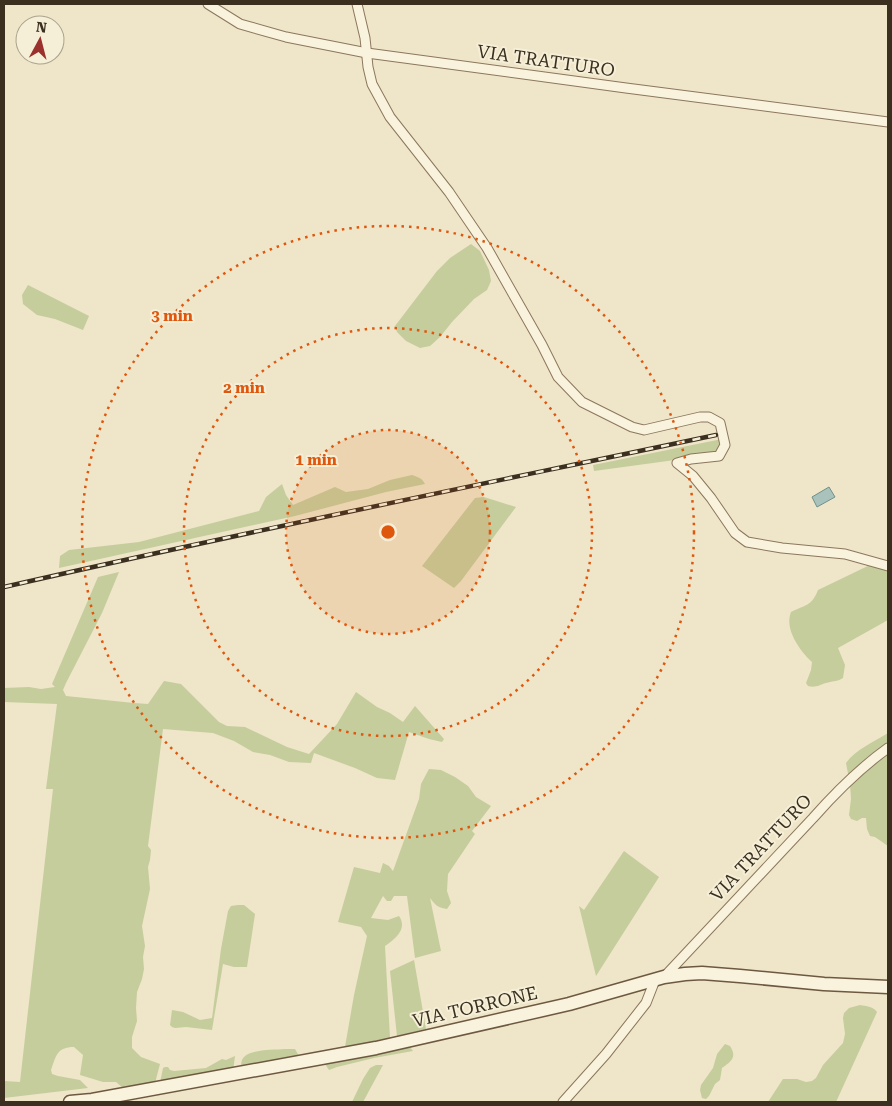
<svg xmlns="http://www.w3.org/2000/svg" width="892" height="1106" font-family="'Roboto Serif',serif">
<rect width="100%" height="100%" fill="#efe5c8"/>
<!-- green -->
<g fill="#c5cd9c">
<path d="M 471,244 L 480,251 L 489,270 L 491,281 L 487,290 L 474,299 L 452,322 L 440,337 L 430,346 L 420,348 L 406,341 L 397,332 L 395,326 L 437,271 L 450,258 Z"/>
<path d="M 28,285 L 89,316 L 83,330 L 55,319 L 37,315 L 23,304 L 22,295 Z"/>
<path d="M 722,439 L 719,454 L 594,471 L 593,465 Z"/>
<path d="M 412,475 C 418,477 422,478 425,484 L 386,492 L 295,516 L 59,568 L 60,556 L 69,550 L 139,542 L 259,511 L 266,497 L 282,484 L 286,495 L 293,505 L 335,487 L 346,492 L 368,489 L 390,480 Z"/>
<path d="M 484,497 L 516,507 L 461,581 L 454,588 L 422,566 L 475,498 Z"/>
<path d="M 874,563 L 888,570 L 888,620 L 838,648 L 845,665 L 843,678 C 837,682 832,681 826,683 C 819,685 816,688 808,686 L 806,683 L 811,670 L 812,662 C 800,651 784,629 791,612 C 805,605 812,606 818,590 Z"/>
<path d="M 119,572 L 102,613 L 66,683 L 63,690 L 66,696 L 134,703 L 148,704 L 164,681 L 181,684 L 219,722 L 227,726 L 245,727 L 287,747 L 309,754 L 337,724 L 356,692 L 377,707 L 390,713 L 403,722 L 415,706 L 444,739 L 442,742 L 429,739 L 409,732 L 395,780 L 377,778 L 355,768 L 314,753 L 311,763 L 289,762 L 270,755 L 253,752 L 234,741 L 213,733 L 163,729 L 148,846 L 151,850 L 150,860 L 148,867 L 150,889 L 142,926 L 145,946 L 143,957 L 144,969 L 142,979 L 137,992 L 136,1008 L 137,1021 L 132,1037 L 132,1048 L 141,1057 L 160,1064 L 155,1083 L 123,1088 L 116,1082 L 103,1082 L 80,1075 L 83,1055 L 74,1047 C 57,1047 56,1056 51,1070 L 52,1074 L 58,1076 L 80,1080 L 88,1088 L 4,1098 L 4,1081 L 20,1082 L 53,789 L 46,789 L 57,704 L 4,702 L 4,688 L 29,687 L 41,689 L 55,687 L 52,684 L 98,577 Z"/>
<path d="M 888,733 L 888,846 L 875,837 L 870,836 L 867,829 L 866,818 L 862,818 L 857,821 L 851,819 L 849,815 L 851,799 L 850,784 L 846,763 C 856,749 874,742 888,733 Z"/>
<path d="M 429,769 L 441,770 L 455,777 L 468,786 L 476,797 L 491,806 L 472,831 L 475,834 L 448,874 L 447,891 L 451,903 L 447,909 C 436,907 436,905 430,898 L 441,951 L 415,958 L 407,896 L 394,896 L 391,901 L 387,901 L 383,896 L 371,918 L 388,920 L 399,916 C 408,929 395,939 385,946 L 390,1038 L 345,1047 L 354,995 L 367,936 L 361,927 L 338,922 L 354,867 L 380,873 L 383,863 L 389,866 L 393,871 L 419,799 L 421,784 Z"/>
<path d="M 624,851 L 659,877 L 596,976 L 579,906 L 584,910 Z"/>
<path d="M 238,905 L 244,905 L 255,914 L 247,967 L 234,967 L 223,964 L 212,1030 L 186,1027 L 175,1028 L 172,1027 L 170,1025 L 172,1010 L 183,1012 L 200,1020 L 212,1018 L 221,949 L 228,911 L 231,906 Z"/>
<path d="M 414,960 L 426,1029 L 397,1036 L 390,971 Z"/>
<path d="M 860,1005 C 866,1006 874,1007 877,1012 L 836,1102 L 768,1102 L 783,1079 L 797,1079 L 806,1082 L 812,1081 L 816,1078 L 823,1065 L 843,1043 L 845,1034 L 843,1018 L 844,1013 L 849,1008 Z"/>
<path d="M 725,1044 L 730,1046 C 737,1057 732,1061 722,1068 L 720,1080 L 715,1084 L 709,1096 L 706,1099 L 702,1098 L 700,1090 L 701,1085 L 713,1068 L 717,1054 Z"/>
<path d="M 408,1045 L 413,1051 L 374,1058 L 337,1067 L 329,1070 L 323,1061 Z"/>
<path d="M 285,1049 L 295,1049 L 299,1056 L 241,1069 C 241,1065 241,1060 244,1057 C 252,1049 274,1050 285,1049 Z"/>
<path d="M 235,1056 L 233,1071 L 160,1083 L 163,1068 L 165,1067 L 168,1067 L 170,1070 L 174,1071 L 206,1068 L 222,1059 L 226,1060 Z"/>
<path d="M 376,1065 L 383,1065 L 363,1102 L 352,1102 L 363,1079 L 370,1068 Z"/>
</g>
<!-- water -->
<path fill="#a9c3bc" stroke="#6f918a" d="M 829,487 L 835,497 L 817,507 L 812,497 Z"/>
<g fill="none" stroke-linecap="round" stroke-linejoin="round">
<defs>
<g id="street">
<path d="M 208,4 L 240,24 L 286,37 L 367,53 L 626,88 L 888,122"/>
<path d="M 357,4 L 365,38 L 368,67 L 372,84 L 390,117 L 449,192 L 487,248 L 542,345 L 558,377 L 582,402 L 632,427 L 644,430 L 700,417 L 709,417 L 720,423 L 725,445 L 719,456 L 691,459 L 677,463 L 693,476 L 711,498 L 735,533 L 747,542 L 782,548 L 845,554 L 888,566"/>
<path d="M 664,977 L 813,818 C 836,792 860,768 888,748"/>
<path d="M 563,1102 L 606,1054 L 646,1003 L 655,980"/>
</g>
<path id="secondary" d="M 70,1102 L 92,1100 L 376,1048 L 569,1004 L 664,977 L 685,974 L 702,973 L 740,976 L 824,984 L 888,987"/>
</defs>
<!-- street casing -->
<use href="#street" stroke="#8b775d" stroke-width="11"/>
<!-- secondary casing -->
<use href="#secondary" stroke="#6d5840" stroke-width="15"/>
<!-- street -->
<use href="#street" stroke="#f9f2dc" stroke-width="9"/>
<!-- secondary -->
<use href="#secondary" stroke="#f9f2dc" stroke-width="12"/>
<defs>
<path id="rail" d="M 4,587 C 240,533 478,485 716,435"/>
</defs>
<!-- rail casing -->
<use href="#rail" stroke="#3b2f20" stroke-width="4.5"/>
<!-- rail -->
<use href="#rail" stroke="#f6efd8" stroke-width="2.5" stroke-dasharray="8" stroke-linecap="butt"/>
</g>
<!-- distance rings -->
<circle cx="388" cy="532" r="102" fill="#df570d" fill-opacity=".12"/>
<g fill="none" stroke="#df570d" stroke-width="2.5" stroke-dasharray="2.5 5">
<circle cx="388" cy="532" r="102"/>
<circle cx="388" cy="532" r="204"/>
<circle cx="388" cy="532" r="306"/>
</g>
<g text-anchor="middle" stroke-width="4" stroke-linejoin="round" paint-order="stroke">
<!-- street labels -->
<g font-size="18" fill="#3b2f20" stroke="#f6efd8">
<text transform="translate(546 61) rotate(8)" y="6">VIA TRATTURO</text>
<text transform="translate(761 848) rotate(-47)" y="6">VIA TRATTURO</text>
<text transform="translate(475 1007) rotate(-13)" y="6">VIA TORRONE</text>
</g>
</g>
<circle cx="388" cy="532" r="8" fill="#df570d" stroke="#f6efd8" stroke-width="2.5"/>
<g font-size="15" text-anchor="middle" font-weight="bold" fill="#df570d" stroke="#f6efd8" stroke-width="4" stroke-linejoin="round" paint-order="stroke">
<text x="172" y="321">3 min</text>
<text x="244" y="393">2 min</text>
<text x="316" y="465">1 min</text>
</g>
<!-- border -->
<rect width="892" height="1106" fill="none" stroke="#3b2f20" stroke-width="10"/>
<!-- north arrow -->
<g transform="translate(40 40) rotate(7)"><circle r="24" fill="#f6efd8" stroke="#aba28e"/>
<path d="M0-4L9 19L0 12L-9 19Z" fill="#9a312d"/>
<text y="-8" font-size="14" font-weight="bold" text-anchor="middle" fill="#3b2f20">N</text>
</g>
</svg>
